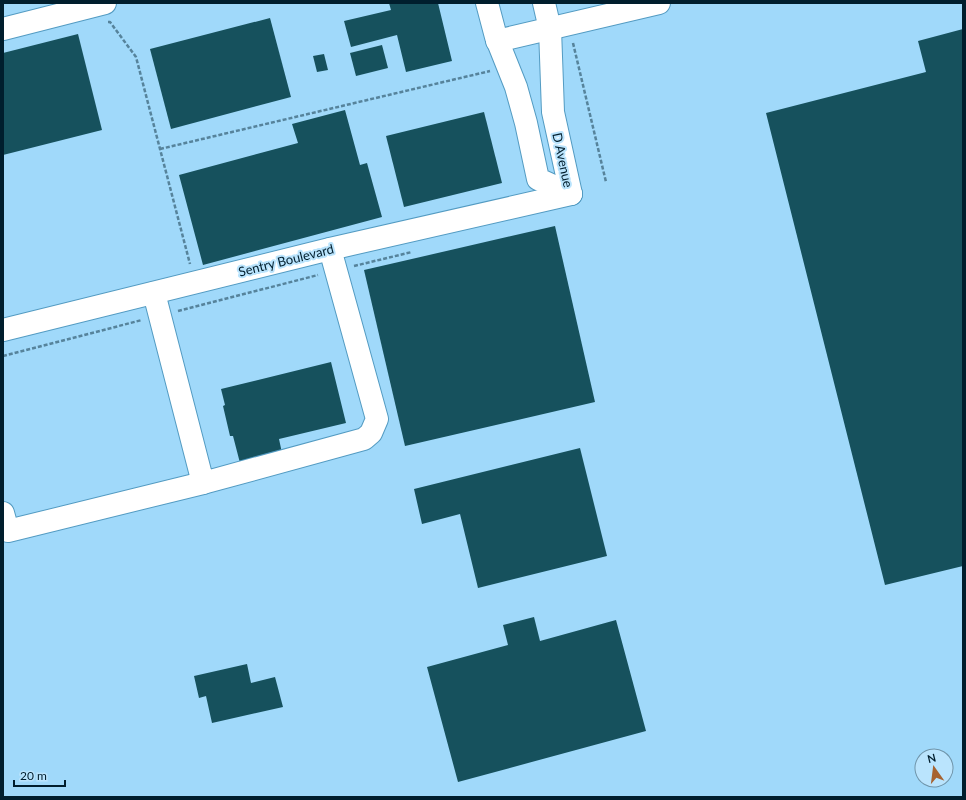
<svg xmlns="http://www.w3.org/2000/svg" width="966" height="800" font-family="Lato,sans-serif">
<rect width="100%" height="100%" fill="#a0d9fa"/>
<!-- building -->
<g fill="#16515d">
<path d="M 389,3 L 438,3 L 452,61 L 406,72 L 397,35 L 351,47 L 344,21 L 391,10 Z"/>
<path d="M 270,18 L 291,97 L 171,129 L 150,49 Z"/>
<path d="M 963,29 L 963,566 L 885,585 L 766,113 L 926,72 L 918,41 Z"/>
<path d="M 78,34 L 102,130 L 3,155 L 3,53 Z"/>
<path d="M 382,45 L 388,68 L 356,76 L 350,53 Z"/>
<path d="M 324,54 L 328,70 L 317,72 L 313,56 Z"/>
<path d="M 345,110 L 360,165 L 367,163 L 382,217 L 203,265 L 179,175 L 298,143 L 292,124 Z"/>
<path d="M 484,112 L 502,183 L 404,207 L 386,136 Z"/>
<path d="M 555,226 L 595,402 L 405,446 L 364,270 Z"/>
<path d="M 331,362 L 346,423 L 279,439 L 282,453 L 240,463 L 233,436 L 230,436 L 223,406 L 225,405 L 221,389 Z"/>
<path d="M 580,448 L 607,556 L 478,588 L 460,514 L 422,524 L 414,489 Z"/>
<path d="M 534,617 L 540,641 L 616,620 L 646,731 L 458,782 L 427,667 L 508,645 L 503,625 Z"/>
<path d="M 247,664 L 251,683 L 275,677 L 283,707 L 212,723 L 206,696 L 199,698 L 194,676 Z"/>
</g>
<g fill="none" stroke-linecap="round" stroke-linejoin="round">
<defs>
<g id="minor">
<path d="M 487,3 L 496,37 L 516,87 L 526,123 L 538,179 L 571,194"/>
<path d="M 544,3 L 550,29 L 553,112 L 571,194"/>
<path d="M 3,29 L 105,3"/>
<path d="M 497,41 L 659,3"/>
<path d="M 154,293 L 203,483 L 364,439 L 371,433 L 377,419 L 330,249"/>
<path d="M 3,330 L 330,249 L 571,194"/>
<path d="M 3,513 L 8,531 L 203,483"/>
</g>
</defs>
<!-- minor casing -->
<use href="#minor" stroke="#539bc2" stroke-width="24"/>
<!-- path -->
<g stroke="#56839b" stroke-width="2.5" stroke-dasharray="4 2" stroke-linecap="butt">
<path d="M 108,22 L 110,22 L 136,57 L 190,264"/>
<path d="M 573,43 L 606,182"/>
<path d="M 160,149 L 490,71"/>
<path d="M 354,266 L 412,252"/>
<path d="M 178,311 L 318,275"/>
<path d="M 3,356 L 142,320"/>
</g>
<!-- minor -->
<use href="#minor" stroke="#fff" stroke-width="22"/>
</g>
<g text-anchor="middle" stroke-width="4" stroke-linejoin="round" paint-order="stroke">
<!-- street labels -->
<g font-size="13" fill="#001e2d" stroke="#bae4fd">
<text transform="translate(563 160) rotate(78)" y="5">D Avenue</text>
<text transform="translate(286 260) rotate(-14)" y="5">Sentry Boulevard</text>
</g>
</g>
<!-- border -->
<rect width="966" height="800" fill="none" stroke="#001e2d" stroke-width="8"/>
<!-- north arrow -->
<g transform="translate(934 768) rotate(346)"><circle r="19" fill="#bae4fd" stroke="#7095aa"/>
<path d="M0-3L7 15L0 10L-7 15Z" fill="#a66331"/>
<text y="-6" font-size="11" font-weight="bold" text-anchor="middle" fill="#001e2d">N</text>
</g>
<!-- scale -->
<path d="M14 780v6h51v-6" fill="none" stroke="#001e2d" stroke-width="2"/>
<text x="20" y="780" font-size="12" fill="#001e2d" stroke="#bae4fd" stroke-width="3" paint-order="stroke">20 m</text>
</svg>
